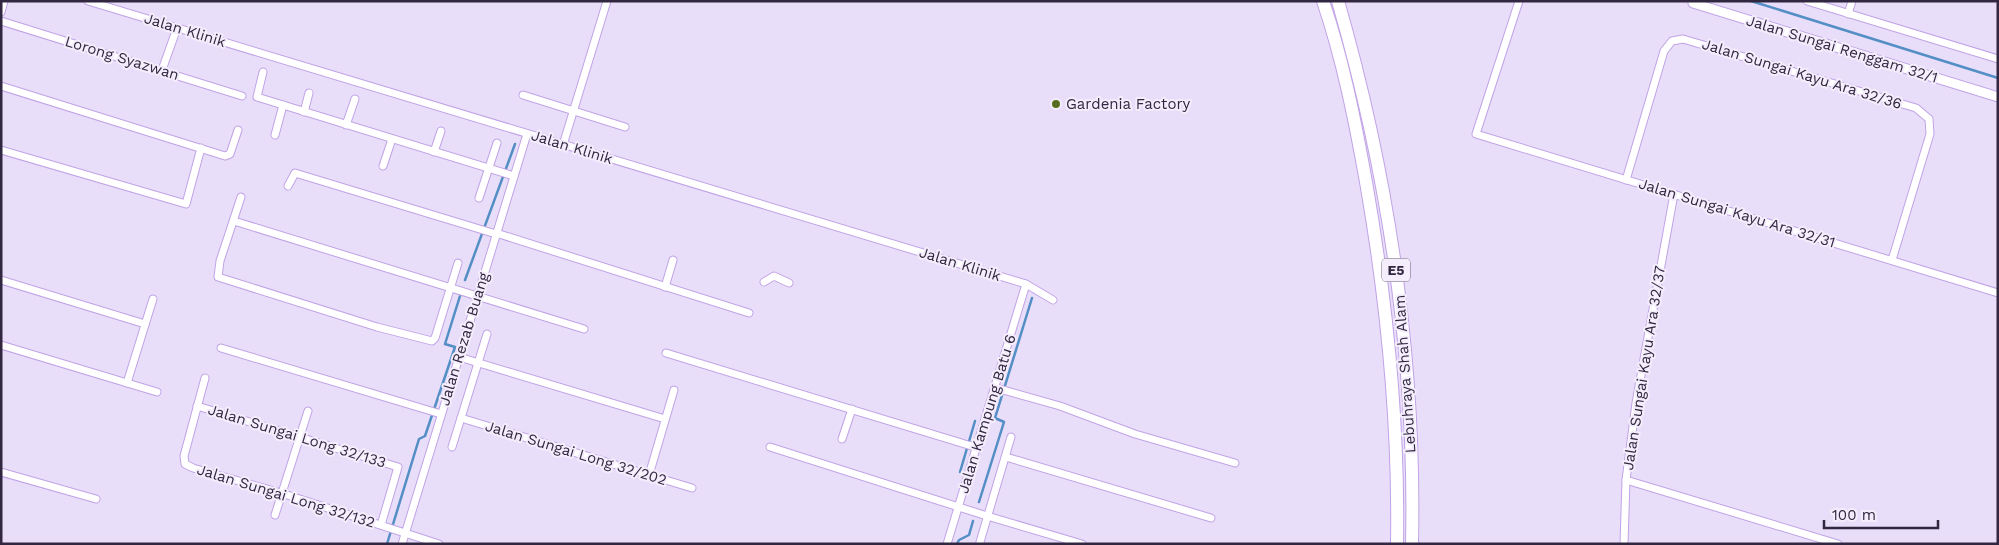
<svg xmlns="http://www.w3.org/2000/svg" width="1999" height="545" font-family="'Work Sans',sans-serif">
<rect width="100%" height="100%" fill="#e9defa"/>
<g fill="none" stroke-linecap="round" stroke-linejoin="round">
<!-- stream -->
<g stroke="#538ec5" stroke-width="2.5">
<path d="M 1751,1 L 1998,78"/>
<path d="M 465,280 L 515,144"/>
<path d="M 960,472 L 975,421"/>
<path d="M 979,502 L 1004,422 L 995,418 L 1032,298"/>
<path d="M 387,544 L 419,439 L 425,436 L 455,347 L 445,344 L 460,296"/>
<path d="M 957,544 L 959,540 L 969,535 L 973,521"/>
</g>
<defs>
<g id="minor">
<path d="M 88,1 L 1026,284 L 1053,300"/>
<path d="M 1519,1 L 1476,134 L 1998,293"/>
<path d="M 1807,1 L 1998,59"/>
<path d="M 1,12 L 4,1"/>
<path d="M 1848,14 L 1852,1"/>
<path d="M 1,21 L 242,96"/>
<path d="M 162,70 L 177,28"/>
<path d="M 263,72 L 257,97 L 514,176"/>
<path d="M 1,86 L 225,156 L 230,154 L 238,130"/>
<path d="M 523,95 L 625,127"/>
<path d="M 304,112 L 309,93"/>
<path d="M 346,125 L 355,99"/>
<path d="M 275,135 L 283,105"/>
<path d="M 563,145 L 607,1"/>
<path d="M 1,150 L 186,204 L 201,148"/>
<path d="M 434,152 L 441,131"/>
<path d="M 383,166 L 392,139"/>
<path d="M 1626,180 L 1664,51 L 1672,41 L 1683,39 L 1916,108 L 1929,119 L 1930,134 L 1892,260"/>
<path d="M 288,186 L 295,173 L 496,234"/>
<path d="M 241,197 L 220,261 L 218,277 L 377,327 L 432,341 L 435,338 L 458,263"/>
<path d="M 479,198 L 497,143"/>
<path d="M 234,221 L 584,329"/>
<path d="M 496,233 L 749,313"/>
<path d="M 1,280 L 145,324"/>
<path d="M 764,282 L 774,276 L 789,283"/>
<path d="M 665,287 L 673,260"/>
<path d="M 1,345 L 157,392"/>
<path d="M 221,348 L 441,414"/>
<path d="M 666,353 L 978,448"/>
<path d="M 459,357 L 665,419"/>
<path d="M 205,378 L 184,456 L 185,464 L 193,468 L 281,493 L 439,544"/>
<path d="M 127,383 L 153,299"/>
<path d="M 996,388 L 1060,406 L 1135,434 L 1235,463"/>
<path d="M 197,406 L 398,467 L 381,525"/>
<path d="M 461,418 L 692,488"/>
<path d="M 842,439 L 852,409"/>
<path d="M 452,447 L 487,334"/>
<path d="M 770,447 L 987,516 L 1082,544"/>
<path d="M 1006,457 L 1211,518"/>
<path d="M 1,472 L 96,499"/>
<path d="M 649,475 L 674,390"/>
<path d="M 1626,480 L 1838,544"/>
<path d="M 275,515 L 308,411"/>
<path d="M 980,542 L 1011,437"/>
<path d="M 402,544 L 527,134"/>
<path d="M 947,544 L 1026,284"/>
<path d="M 1624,544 L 1626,480 L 1636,403 L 1674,194"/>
</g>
<path id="tertiary" d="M 1694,1 L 1693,3 L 1998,97"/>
<g id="motorway">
<path d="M 1323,1 C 1343,60 1355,121 1366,182 C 1387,302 1399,422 1397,544"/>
<path d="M 1338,1 C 1389,178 1416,360 1412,544"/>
</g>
</defs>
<!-- minor casing -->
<use href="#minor" stroke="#c0a3e6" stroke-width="9"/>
<!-- tertiary casing -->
<use href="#tertiary" stroke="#c0a3e6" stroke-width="11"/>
<!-- motorway casing -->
<use href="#motorway" stroke="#c0a3e6" stroke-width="14"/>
<!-- minor -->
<use href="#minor" stroke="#fff" stroke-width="7"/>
<!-- tertiary -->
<use href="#tertiary" stroke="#fff" stroke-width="9"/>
<!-- motorway -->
<use href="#motorway" stroke="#fff" stroke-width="12"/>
</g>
<!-- markers -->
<circle fill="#576d1d" stroke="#f4eefc" stroke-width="2" cx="1056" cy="104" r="5"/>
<g text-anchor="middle" stroke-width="4" stroke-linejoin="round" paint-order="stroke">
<!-- shield labels -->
<rect fill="#f4eefc" stroke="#6c6379" stroke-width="1" x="1382" y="258.5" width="28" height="23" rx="4"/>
<g font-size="14" font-weight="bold" fill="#322741">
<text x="1396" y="275">E5</text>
</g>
<!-- street labels -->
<g font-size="15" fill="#322741" stroke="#f4eefc">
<text transform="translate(185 30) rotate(17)" y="5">Jalan Klinik</text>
<text transform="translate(1842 49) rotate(17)" y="5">Jalan Sungai Renggam 32/1</text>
<text transform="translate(122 58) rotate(17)" y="5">Lorong Syazwan</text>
<text transform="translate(1802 74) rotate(17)" y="5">Jalan Sungai Kayu Ara 32/36</text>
<text transform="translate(572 147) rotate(17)" y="5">Jalan Klinik</text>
<text transform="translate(1737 213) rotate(17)" y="5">Jalan Sungai Kayu Ara 32/31</text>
<text transform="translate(960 264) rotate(17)" y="5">Jalan Klinik</text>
<text transform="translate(464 339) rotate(-73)" y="5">Jalan Rezab Buang</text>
<text transform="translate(1644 368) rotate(-81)" y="5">Jalan Sungai Kayu Ara 32/37</text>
<text transform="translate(1405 374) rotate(-94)" y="5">Lebuhraya Shah Alam</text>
<text transform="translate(987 414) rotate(-73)" y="5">Jalan Kampung Batu 6</text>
<text transform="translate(297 436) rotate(17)" y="5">Jalan Sungai Long 32/133</text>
<text transform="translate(576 453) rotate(17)" y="5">Jalan Sungai Long 32/202</text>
<text transform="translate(286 496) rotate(17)" y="5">Jalan Sungai Long 32/132</text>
</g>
<!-- poi labels -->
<g font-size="15" fill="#322741" stroke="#f4eefc" text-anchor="start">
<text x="1066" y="109">Gardenia Factory</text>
</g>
</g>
<!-- border -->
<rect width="1999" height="545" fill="none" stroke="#322741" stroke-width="5"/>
<!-- scale -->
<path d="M1824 520v8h114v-8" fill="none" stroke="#322741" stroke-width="2.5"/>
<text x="1832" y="520" font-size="15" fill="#322741" stroke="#f4eefc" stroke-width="4" paint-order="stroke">100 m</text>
</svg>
